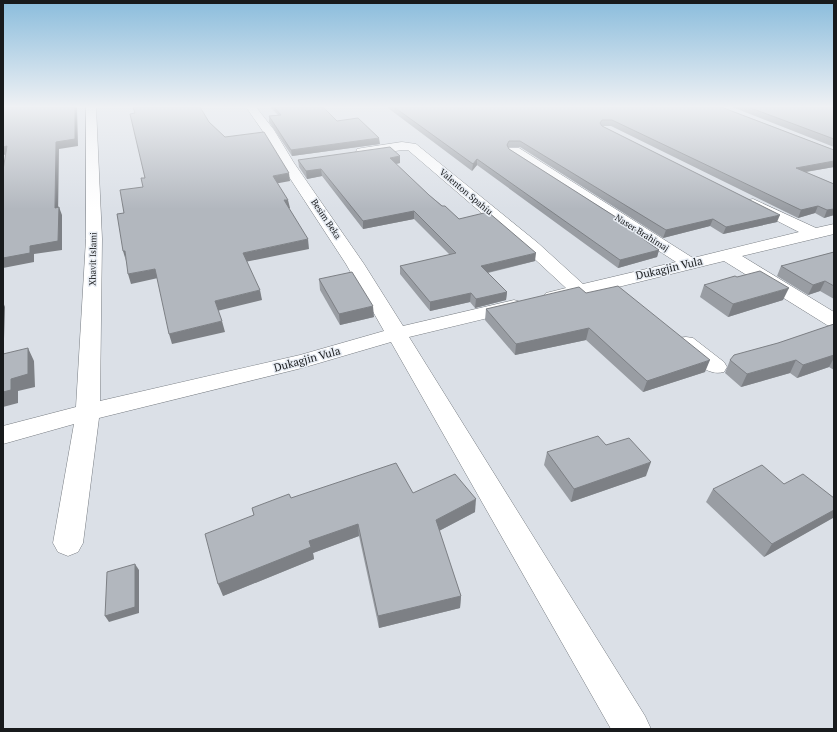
<svg xmlns="http://www.w3.org/2000/svg" width="837" height="732" font-family="'PT Serif',serif">
<rect width="100%" height="100%" fill="#dbe0e7"/>
<g fill="none" stroke-linecap="round" stroke-linejoin="round">
<defs>
<g id="street">
<path d="M 86,107 L 96,107 L 102,239 L 100,401 L 300,355 L 384,331 L 346,264 L 280,163 L 262,130 L 246,107 L 256,107 L 274,130 L 294,163 L 364,264 L 403,326 L 514,300 L 521,302 L 524,306 L 521,310 L 409,337 L 645,716 L 651,729 L 611,729 L 391,342 L 302,368 L 99,418 L 83,543 L 78,552 L 68,556 L 58,552 L 53,543 L 74,424 L 3,444 L 3,426 L 76,407 L 86,239 Z"/>
<path d="M 402,142 L 416,144 L 538,243 L 583,284 L 676,262 L 509,154 L 508,151 L 509,148 L 519,148 L 693,258 L 799,232 L 748,206 L 746,203 L 748,200 L 753,199 L 816,228 L 834,224 L 834,234 L 742,256 L 834,312 L 834,327 L 827,325 L 724,261 L 553,303 L 546,301 L 543,297 L 546,293 L 566,288 L 526,251 L 408,150 L 402,150 L 362,156 L 357,155 L 356,152 L 357,149 L 362,148 Z"/>
<path d="M 686,337 L 693,338 L 724,362 L 727,367 L 724,372 C 706,377 692,358 679,348 L 675,343 L 679,338 Z"/>
</g>
</defs>
<!-- street casing -->
<use href="#street" stroke="#787d83" stroke-width="1"/>
<!-- street -->
<use href="#street" fill="#fff" fill-rule="evenodd"/>
</g>
<!-- wall -->
<g fill="#999da3">
<path d="M 270,107 L 323,107 L 337,121 L 380,144 L 292,156 L 269,122 L 269,116 L 278,115 Z"/>
<path d="M 388,107 L 449,107 L 461,108 L 721,107 L 834,150 L 834,167 L 806,172 L 834,184 L 834,215 L 824,218 L 815,213 L 798,218 L 611,126 L 602,126 L 777,222 L 723,234 L 710,226 L 663,238 L 520,147 L 508,147 L 509,149 L 644,235 L 643,239 L 659,250 L 657,257 L 618,268 L 477,165 L 472,171 L 388,108 Z"/>
<path d="M 732,107 L 834,107 L 834,147 Z"/>
<path d="M 298,160 L 400,163 L 396,164 L 429,195 L 459,219 L 535,261 L 488,273 L 507,292 L 506,300 L 475,308 L 470,302 L 430,311 L 400,274 L 400,266 L 450,255 L 414,219 L 363,229 L 322,176 L 307,179 L 299,167 Z"/>
<path d="M 834,252 L 834,299 L 820,291 L 808,295 L 777,276 L 781,266 Z"/>
<path d="M 319,279 L 374,317 L 340,325 L 320,290 Z"/>
<path d="M 704,285 L 783,300 L 728,317 L 700,297 Z"/>
<path d="M 586,293 L 705,372 L 643,392 L 586,340 L 515,355 L 485,320 L 486,309 Z"/>
<path d="M 834,324 L 834,370 L 829,367 L 797,378 L 790,373 L 741,387 L 725,373 L 730,360 Z"/>
<path d="M 547,452 L 646,476 L 571,502 L 544,465 Z"/>
<path d="M 784,484 L 834,498 L 834,517 L 764,557 L 706,502 L 713,489 Z"/>
<path d="M 413,493 L 475,512 L 439,531 L 461,596 L 460,608 L 379,628 L 359,536 L 313,553 L 314,559 L 223,596 L 254,516 L 252,508 L 291,498 Z"/>
</g>
<!-- shaded-wall -->
<g fill="#7d8085">
<path d="M 75,107 L 77,107 L 78,146 L 59,149 L 58,216 L 55,208 L 56,142 Z"/>
<path d="M 379,138 L 380,144 L 292,156 L 291,150 Z"/>
<path d="M 7,146 L 11,154 L 3,155 L 3,147 Z"/>
<path d="M 400,156 L 400,163 L 390,165 L 390,158 Z"/>
<path d="M 477,159 L 477,165 L 472,171 L 473,164 Z"/>
<path d="M 834,161 L 834,167 L 793,174 L 796,168 Z"/>
<path d="M 321,169 L 322,176 L 307,179 L 306,171 Z"/>
<path d="M 289,173 L 290,181 L 274,184 L 273,176 Z"/>
<path d="M 284,200 L 288,200 L 290,208 L 285,209 Z"/>
<path d="M 818,206 L 815,213 L 798,218 L 801,210 Z"/>
<path d="M 59,207 L 62,215 L 62,250 L 34,254 L 34,262 L 3,268 L 3,258 Z"/>
<path d="M 834,209 L 834,215 L 824,218 L 827,210 Z"/>
<path d="M 414,211 L 414,219 L 363,229 L 363,221 Z"/>
<path d="M 780,215 L 777,222 L 723,234 L 726,227 Z"/>
<path d="M 713,219 L 710,226 L 663,238 L 666,230 Z"/>
<path d="M 644,235 L 642,243 L 639,236 Z"/>
<path d="M 308,239 L 309,249 L 245,262 L 243,253 Z"/>
<path d="M 659,250 L 657,257 L 618,268 L 620,260 Z"/>
<path d="M 123,251 L 125,251 L 126,261 Z"/>
<path d="M 536,253 L 535,261 L 481,274 L 481,266 Z"/>
<path d="M 155,269 L 158,278 L 131,284 L 128,274 Z"/>
<path d="M 825,281 L 820,291 L 808,295 L 813,285 Z"/>
<path d="M 789,288 L 783,300 L 728,317 L 733,304 Z"/>
<path d="M 260,290 L 262,300 L 217,311 L 215,301 Z"/>
<path d="M 507,292 L 506,300 L 475,308 L 476,299 Z"/>
<path d="M 471,293 L 470,302 L 430,311 L 430,302 Z"/>
<path d="M 3,302 L 5,307 L 3,369 Z"/>
<path d="M 373,306 L 374,317 L 340,325 L 339,314 Z"/>
<path d="M 222,321 L 225,332 L 172,344 L 169,334 Z"/>
<path d="M 589,328 L 586,340 L 515,355 L 516,344 Z"/>
<path d="M 28,348 L 34,361 L 35,387 L 18,391 L 18,403 L 3,407 L 3,392 Z"/>
<path d="M 834,355 L 834,358 L 829,367 L 797,378 L 803,365 Z"/>
<path d="M 710,360 L 705,372 L 643,392 L 647,381 Z"/>
<path d="M 796,360 L 790,373 L 741,387 L 747,374 Z"/>
<path d="M 651,462 L 646,476 L 571,502 L 574,489 Z"/>
<path d="M 476,499 L 475,512 L 435,533 L 436,520 Z"/>
<path d="M 834,510 L 834,517 L 833,518 L 764,557 L 772,544 Z"/>
<path d="M 358,524 L 359,536 L 313,553 L 314,559 L 223,596 L 218,584 L 309,541 Z"/>
<path d="M 135,564 L 139,570 L 139,613 L 109,622 L 105,616 Z"/>
<path d="M 461,596 L 460,608 L 379,628 L 378,616 Z"/>
</g>
<!-- building -->
<g fill="#b2b7be" stroke="#7d8085">
<path d="M 3,107 L 75,107 L 75,139 L 56,142 L 55,208 L 59,207 L 58,241 L 30,246 L 30,253 L 3,258 L 3,170 L 7,146 L 3,147 Z"/>
<path d="M 133,107 L 200,107 L 209,122 L 225,137 L 264,132 L 289,173 L 273,176 L 288,200 L 284,200 L 308,239 L 243,253 L 260,290 L 215,301 L 222,321 L 169,334 L 155,269 L 128,274 L 125,251 L 123,251 L 117,214 L 124,213 L 120,190 L 143,187 L 141,178 L 145,178 L 130,114 L 135,113 Z"/>
<path d="M 274,107 L 323,107 L 337,121 L 358,118 L 379,138 L 291,150 L 269,116 L 281,115 Z"/>
<path d="M 394,107 L 449,107 L 461,108 L 470,107 L 721,107 L 834,150 L 834,161 L 796,168 L 834,184 L 834,209 L 827,210 L 818,206 L 801,210 L 612,120 L 602,120 L 600,123 L 602,126 L 780,215 L 726,227 L 713,219 L 666,230 L 520,141 L 509,141 L 507,145 L 509,149 L 644,235 L 639,236 L 659,250 L 620,260 L 477,159 L 473,164 Z"/>
<path d="M 748,107 L 834,107 L 834,139 Z"/>
<path d="M 390,147 L 400,156 L 390,158 L 429,195 L 442,206 L 445,206 L 459,219 L 488,212 L 536,253 L 481,266 L 507,292 L 476,299 L 471,293 L 430,302 L 400,266 L 456,253 L 414,211 L 363,221 L 321,169 L 306,171 L 298,160 Z"/>
<path d="M 834,252 L 834,286 L 825,281 L 813,285 L 781,266 Z"/>
<path d="M 760,271 L 789,288 L 733,304 L 704,285 L 735,276 L 737,277 Z"/>
<path d="M 352,272 L 373,306 L 339,314 L 319,279 Z"/>
<path d="M 618,286 L 710,360 L 647,381 L 589,328 L 516,344 L 486,309 L 579,287 L 586,293 Z"/>
<path d="M 834,324 L 834,355 L 803,365 L 796,360 L 747,374 L 730,360 L 734,355 L 778,343 Z"/>
<path d="M 28,348 L 28,374 L 11,379 L 11,390 L 3,392 L 3,354 Z"/>
<path d="M 598,436 L 606,445 L 629,438 L 651,462 L 574,489 L 547,452 Z"/>
<path d="M 396,463 L 413,493 L 455,474 L 476,499 L 436,520 L 461,596 L 378,616 L 358,524 L 309,541 L 311,547 L 218,584 L 205,534 L 254,515 L 252,508 L 289,494 L 291,498 Z"/>
<path d="M 762,465 L 784,484 L 803,474 L 834,498 L 834,510 L 772,544 L 713,489 Z"/>
<path d="M 135,564 L 135,607 L 105,616 L 107,572 Z"/>
</g>
<!-- sky -->
<linearGradient id="sky" x2="0" y2="1"><stop stop-color="#8abcdc"/><stop offset="0.51" stop-color="#eff1f4"/><stop offset="1" stop-color="#eff1f4" stop-opacity="0"/></linearGradient>
<rect width="837" height="209" fill="url(#sky)"/>
<g text-anchor="middle" stroke-width="3" stroke-linejoin="round" paint-order="stroke">
<!-- far-street labels -->
<g font-size="9" fill="#181a1c" stroke="#e8edf4">
<text transform="translate(466 192) rotate(40)" y="3">Valenton Spahiu</text>
<text transform="translate(326 219) rotate(56)" y="3">Besim Beka</text>
<text transform="translate(642 233) rotate(32)" y="3">Naser Brahimaj</text>
<text transform="translate(93 259) rotate(-89)" y="3">Xhavit Islami</text>
</g>
<!-- street labels -->
<g font-size="11" fill="#181a1c" stroke="#e8edf4">
<text transform="translate(669 268) rotate(-13)" y="4">Dukagjin Vula</text>
<text transform="translate(307 359) rotate(-15)" y="4">Dukagjin Vula</text>
</g>
</g>
<!-- border -->
<rect width="837" height="732" fill="none" stroke="#181a1c" stroke-width="8"/>
</svg>
